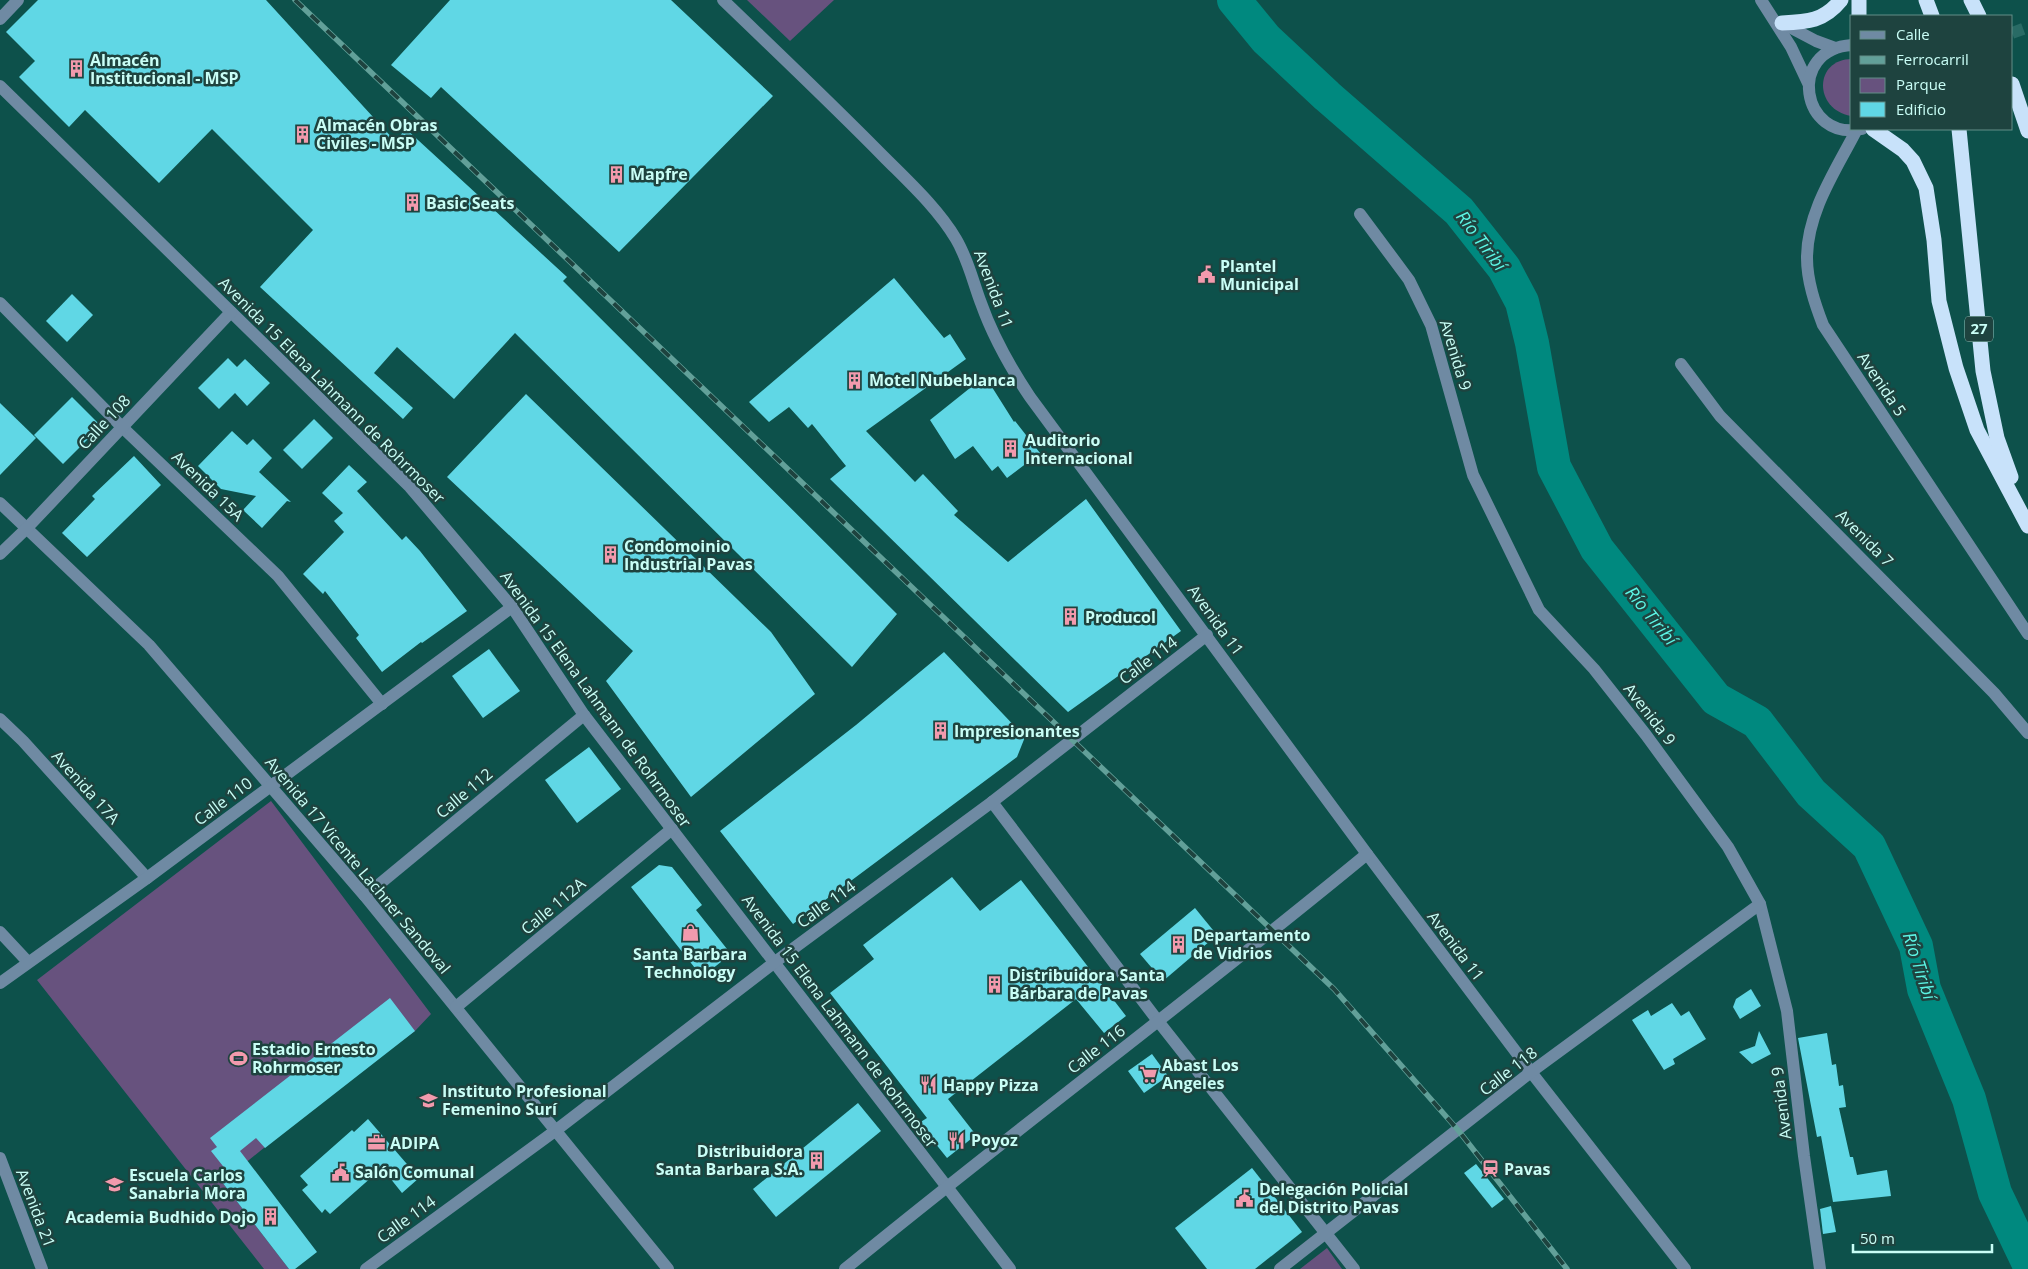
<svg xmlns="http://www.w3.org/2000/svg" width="2028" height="1269" font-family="'Open Sans',sans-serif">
<rect width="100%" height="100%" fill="#0d514b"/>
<!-- green -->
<g fill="#67527e">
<path d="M 747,0 L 834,0 L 790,41 Z"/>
<path d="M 1852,59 L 1852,115 L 1851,116 C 1813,109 1814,59 1852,59 Z"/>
<path d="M 271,801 L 431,1014 L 415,1031 L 340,1086 L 222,1182 L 289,1269 L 264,1269 L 37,980 Z"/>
<path d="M 1327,1248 L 1342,1269 L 1300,1269 Z"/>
</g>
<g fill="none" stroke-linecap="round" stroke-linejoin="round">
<!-- river -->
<path stroke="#00897f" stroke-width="34" d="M 1234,0 L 1266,39 L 1327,96 L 1459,211 L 1504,268 L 1522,302 L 1532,343 L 1554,467 L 1597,549 L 1716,699 L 1757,722 L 1811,793 L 1869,846 L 1916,946 L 1924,989 L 1969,1099 L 1995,1193 L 2028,1262"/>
</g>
<!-- building -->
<g fill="#60d7e5">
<path d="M 38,0 L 266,0 L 395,141 L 406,129 L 567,277 L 563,281 L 897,614 L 852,667 L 515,333 L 454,399 L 397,347 L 374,373 L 413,408 L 403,419 L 260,287 L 313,230 L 212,129 L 159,183 L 85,110 L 69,127 L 19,77 L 35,61 L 6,32 Z"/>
<path d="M 450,0 L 671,0 L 773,96 L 619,252 L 441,87 L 431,98 L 391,65 Z"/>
<path d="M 894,278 L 944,338 L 950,334 L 966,359 L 866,431 L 915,482 L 923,474 L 958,511 L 954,515 L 1008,562 L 1086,499 L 1181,631 L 1068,712 L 830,479 L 846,466 L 812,424 L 808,428 L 789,407 L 769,422 L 749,402 Z"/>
<path d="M 72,294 L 93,315 L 67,342 L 46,321 Z"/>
<path d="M 228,358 L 237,367 L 245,359 L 270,383 L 247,406 L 235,393 L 219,409 L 198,388 Z"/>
<path d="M 985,376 L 1014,422 L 1015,421 L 1040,453 L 1007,478 L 998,466 L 992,471 L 973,446 L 955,459 L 930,420 Z"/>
<path d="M 526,394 L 771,632 L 815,694 L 691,797 L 606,681 L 633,651 L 447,477 Z"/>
<path d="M 72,397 L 101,426 L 63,464 L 34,435 Z"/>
<path d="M 0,403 L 36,438 L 0,475 Z"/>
<path d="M 314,419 L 333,438 L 302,469 L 283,450 Z"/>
<path d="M 232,431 L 247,445 L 253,439 L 272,458 L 259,472 L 291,502 L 287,501 L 262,528 L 243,510 L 256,496 L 221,489 L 198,466 Z"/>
<path d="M 134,456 L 161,485 L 87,557 L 62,533 L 95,499 L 92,496 Z"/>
<path d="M 349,465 L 367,482 L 357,491 L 402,540 L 406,536 L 420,551 L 467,611 L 422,643 L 421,642 L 382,672 L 356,638 L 359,635 L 325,591 L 323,594 L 303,574 L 344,532 L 334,521 L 343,513 L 322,493 Z"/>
<path d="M 489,649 L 520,691 L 483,718 L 452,676 Z"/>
<path d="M 944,652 L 1025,737 L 1017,757 L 793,924 L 720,831 L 856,725 Z"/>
<path d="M 589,747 L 621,789 L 577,823 L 545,780 Z"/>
<path d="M 659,865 L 672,867 L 702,905 L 696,910 L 731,954 L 702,977 L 631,887 Z"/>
<path d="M 952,877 L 980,911 L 1021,880 L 1126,1016 L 1104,1033 L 1076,999 L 948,1099 L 976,1135 L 947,1158 L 919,1123 L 927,1118 L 830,993 L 874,959 L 863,945 Z"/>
<path d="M 1195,908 L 1217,935 L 1163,981 L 1140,954 Z"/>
<path d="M 1751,989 L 1761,1006 L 1740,1019 L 1733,1007 L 1736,999 Z"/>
<path d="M 390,998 L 415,1031 L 265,1148 L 256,1138 L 240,1151 L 317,1252 L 295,1269 L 289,1269 L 222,1182 L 230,1175 L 211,1151 L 217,1147 L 210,1138 Z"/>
<path d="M 1672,1003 L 1681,1016 L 1689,1011 L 1706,1039 L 1673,1059 L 1675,1064 L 1664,1070 L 1632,1020 L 1648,1010 L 1651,1016 Z"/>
<path d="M 1759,1031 L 1771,1054 L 1752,1064 L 1739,1052 L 1755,1046 Z"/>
<path d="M 1827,1033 L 1832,1065 L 1836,1064 L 1839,1086 L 1843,1085 L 1846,1107 L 1839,1108 L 1850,1157 L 1853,1157 L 1857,1175 L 1887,1170 L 1891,1196 L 1833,1202 L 1821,1136 L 1817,1137 L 1798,1038 Z"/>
<path d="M 1152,1054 L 1168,1076 L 1144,1093 L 1128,1071 Z"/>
<path d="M 858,1103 L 881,1131 L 776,1217 L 753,1189 Z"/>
<path d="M 368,1119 L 419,1178 L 402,1193 L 382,1168 L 330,1214 L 325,1209 L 322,1213 L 302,1190 L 308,1185 L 300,1176 L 352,1130 L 354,1132 Z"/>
<path d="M 1476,1164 L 1504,1199 L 1492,1208 L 1464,1173 Z"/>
<path d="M 1252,1168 L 1302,1232 L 1255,1269 L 1207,1269 L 1175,1228 Z"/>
<path d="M 1831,1206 L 1836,1232 L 1823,1234 L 1820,1209 Z"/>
</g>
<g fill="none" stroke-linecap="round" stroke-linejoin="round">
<!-- minor-tunnel -->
<path stroke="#296b65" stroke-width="12" stroke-dasharray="12 6" stroke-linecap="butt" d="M 2012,33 L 2028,27"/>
<!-- minor -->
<g stroke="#6f8aa3" stroke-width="12">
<path d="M 723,0 C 778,53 833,105 886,159 C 911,184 938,209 956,239 C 968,259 973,282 981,303 C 993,337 1010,367 1030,397 L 1367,854 L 1531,1072 L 1685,1269"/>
<path d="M 1761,0 L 1791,47 L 1808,83"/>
<path d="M 0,19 L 18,0"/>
<path d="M 1780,22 L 1816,41 L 1835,48"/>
<path d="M 1852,45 C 1786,49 1801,142 1862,129"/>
<path d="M 0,86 L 410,487 L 512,607 L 584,715 L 1010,1269"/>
<path d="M 1856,131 C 1836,170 1807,212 1807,258 C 1807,281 1815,304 1823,325 L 2028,634"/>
<path d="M 1360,214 L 1409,280 L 1431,325 L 1473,475 L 1539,610 L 1594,669 L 1646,735 L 1728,847 L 1760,904 L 1787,1011 L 1804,1156 L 1820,1269"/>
<path d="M 0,303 L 122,427 L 278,576 L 382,704"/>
<path d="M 1681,364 L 1720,416 L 1994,693 L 2028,733"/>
<path d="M 0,503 L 149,645 L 365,896 L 668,1269"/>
<path d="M 0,554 L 27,528 L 231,312"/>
<path d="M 0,719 L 23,741 L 147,878"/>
<path d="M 992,802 L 1158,1021 L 1354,1269"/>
<path d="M 365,896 L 584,715"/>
<path d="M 0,932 L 28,962"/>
<path d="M 0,983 L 147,878 L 512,607"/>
<path d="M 456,1007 L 672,829"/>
<path d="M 0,1158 L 42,1269"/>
<path d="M 366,1269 L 555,1131 L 775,962 L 992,802 L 1207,635"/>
<path d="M 845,1269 C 1017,1128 1195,996 1367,854"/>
<path d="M 1280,1269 L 1531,1072 L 1760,904"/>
</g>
<!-- highway -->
<g stroke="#c8e2fa" stroke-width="15">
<path d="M 1859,0 L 1859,16"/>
<path d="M 1926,0 L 1932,16"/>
<path d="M 1971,0 L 1979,16"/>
<path d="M 1782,23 C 1808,22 1824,21 1841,0"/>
<path d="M 2012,84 L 2028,131"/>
<path d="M 1873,129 L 1903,150 L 1913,161 L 1926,188 L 1934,240 L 1939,301 L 1956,368 L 1977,430 L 2028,526"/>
<path d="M 1959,129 L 1983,371 L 1997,438 L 2011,477"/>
</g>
<defs>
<path id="rail" d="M 295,0 L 1334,989 L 1458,1130 L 1567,1269"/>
</defs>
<!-- rail casing -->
<use href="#rail" stroke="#62a099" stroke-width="5.5"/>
<!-- rail -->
<use href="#rail" stroke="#1e433f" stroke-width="4" stroke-dasharray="11" stroke-linecap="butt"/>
</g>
<!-- icons -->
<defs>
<symbol id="building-bare" viewBox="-9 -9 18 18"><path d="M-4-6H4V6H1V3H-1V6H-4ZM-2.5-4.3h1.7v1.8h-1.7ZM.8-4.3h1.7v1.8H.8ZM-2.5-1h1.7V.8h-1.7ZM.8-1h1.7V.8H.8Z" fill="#f29aad" stroke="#1e433f" stroke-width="2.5" paint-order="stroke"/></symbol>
<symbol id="civic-bare" viewBox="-9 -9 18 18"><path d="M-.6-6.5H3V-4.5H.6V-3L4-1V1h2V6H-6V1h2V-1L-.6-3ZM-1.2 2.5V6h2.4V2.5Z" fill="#f29aad" stroke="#1e433f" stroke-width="2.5" paint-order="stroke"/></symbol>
<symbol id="shop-bare" viewBox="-9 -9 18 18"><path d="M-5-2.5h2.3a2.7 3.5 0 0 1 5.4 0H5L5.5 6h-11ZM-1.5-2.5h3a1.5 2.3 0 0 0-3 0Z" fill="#f29aad" stroke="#1e433f" stroke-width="2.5" paint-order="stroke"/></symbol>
<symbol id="stadium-bare" viewBox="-9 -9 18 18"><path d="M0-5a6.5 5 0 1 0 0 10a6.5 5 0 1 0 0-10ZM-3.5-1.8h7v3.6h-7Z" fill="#f29aad" stroke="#1e433f" stroke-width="2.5" paint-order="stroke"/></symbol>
<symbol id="supermarket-bare" viewBox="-9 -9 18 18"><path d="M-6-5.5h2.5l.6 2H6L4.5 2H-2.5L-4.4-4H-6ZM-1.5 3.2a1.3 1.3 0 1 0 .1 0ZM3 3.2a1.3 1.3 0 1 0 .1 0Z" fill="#f29aad" stroke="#1e433f" stroke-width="2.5" paint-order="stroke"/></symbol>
<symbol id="restaurant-bare" viewBox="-9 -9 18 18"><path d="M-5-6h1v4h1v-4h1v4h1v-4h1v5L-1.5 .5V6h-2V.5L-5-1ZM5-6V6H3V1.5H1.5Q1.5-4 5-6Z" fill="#f29aad" stroke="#1e433f" stroke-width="2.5" paint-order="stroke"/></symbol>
<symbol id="school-bare" viewBox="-9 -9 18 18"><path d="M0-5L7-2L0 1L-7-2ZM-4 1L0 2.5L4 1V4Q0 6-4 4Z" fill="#f29aad" stroke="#1e433f" stroke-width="2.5" paint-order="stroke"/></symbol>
<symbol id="office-bare" viewBox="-9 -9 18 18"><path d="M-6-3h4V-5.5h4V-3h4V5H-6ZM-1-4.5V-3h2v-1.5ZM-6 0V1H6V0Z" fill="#f29aad" stroke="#1e433f" stroke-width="2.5" paint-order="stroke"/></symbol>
<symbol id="station-bare" viewBox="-9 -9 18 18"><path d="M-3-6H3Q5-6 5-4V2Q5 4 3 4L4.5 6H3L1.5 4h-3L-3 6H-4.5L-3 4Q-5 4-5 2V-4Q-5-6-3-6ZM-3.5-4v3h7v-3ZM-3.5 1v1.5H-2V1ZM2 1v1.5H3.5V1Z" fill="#f29aad" stroke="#1e433f" stroke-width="2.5" paint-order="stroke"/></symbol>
</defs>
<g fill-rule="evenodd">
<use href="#building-bare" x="64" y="56" width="25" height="25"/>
<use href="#building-bare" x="290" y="122" width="25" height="25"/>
<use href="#building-bare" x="604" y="162" width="25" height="25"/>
<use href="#building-bare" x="400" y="190" width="25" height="25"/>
<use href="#civic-bare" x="1194" y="262" width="25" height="25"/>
<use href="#building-bare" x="842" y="368" width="25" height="25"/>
<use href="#building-bare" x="998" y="436" width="25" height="25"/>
<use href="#building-bare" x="598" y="542" width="25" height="25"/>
<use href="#building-bare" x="1058" y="604" width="25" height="25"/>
<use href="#building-bare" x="928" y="718" width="25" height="25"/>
<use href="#shop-bare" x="678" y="920" width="25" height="25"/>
<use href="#building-bare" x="1166" y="932" width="25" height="25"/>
<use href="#building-bare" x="982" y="972" width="25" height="25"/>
<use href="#stadium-bare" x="226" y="1046" width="25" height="25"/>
<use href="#supermarket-bare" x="1136" y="1062" width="25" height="25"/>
<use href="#restaurant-bare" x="916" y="1072" width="25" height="25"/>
<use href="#school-bare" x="416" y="1088" width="25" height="25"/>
<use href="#restaurant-bare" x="944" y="1128" width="25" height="25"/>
<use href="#office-bare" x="364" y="1130" width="25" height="25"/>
<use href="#building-bare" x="804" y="1148" width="25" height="25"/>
<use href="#station-bare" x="1478" y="1156" width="25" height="25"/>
<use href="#civic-bare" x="328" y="1160" width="25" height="25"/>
<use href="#school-bare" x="102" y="1172" width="25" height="25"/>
<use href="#civic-bare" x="1232" y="1186" width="25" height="25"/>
<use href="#building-bare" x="258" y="1204" width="25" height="25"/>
</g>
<g text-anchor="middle" stroke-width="5" stroke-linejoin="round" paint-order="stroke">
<!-- shield labels -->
<rect fill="#1e433f" stroke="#96c6bf" stroke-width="1" x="1965" y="316.5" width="28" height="25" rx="4"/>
<g font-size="15" font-weight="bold" fill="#c9fef6">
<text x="1979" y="334">27</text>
</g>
<!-- poi labels -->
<g font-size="16" font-weight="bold" fill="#c9fef6" stroke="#1e433f" text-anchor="start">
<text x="90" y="66">Almacén<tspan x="90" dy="18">Institucional - MSP</tspan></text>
<text x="316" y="131">Almacén Obras<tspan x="316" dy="18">Civiles - MSP</tspan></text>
<text x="630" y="180">Mapfre</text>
<text x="426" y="209">Basic Seats</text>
<text x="1220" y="272">Plantel<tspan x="1220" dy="18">Municipal</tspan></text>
<text x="869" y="386">Motel Nubeblanca</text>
<text x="1025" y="446">Auditorio<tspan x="1025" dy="18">Internacional</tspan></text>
<text x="624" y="552">Condomoinio<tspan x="624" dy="18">Industrial Pavas</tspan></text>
<text x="1085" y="623">Producol</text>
<text x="954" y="737">Impresionantes</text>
<text x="1193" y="941">Departamento<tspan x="1193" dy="18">de Vidrios</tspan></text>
<text x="690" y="960" text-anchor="middle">Santa Barbara<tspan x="690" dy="18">Technology</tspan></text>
<text x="1009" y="981">Distribuidora Santa<tspan x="1009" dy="18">Bárbara de Pavas</tspan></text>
<text x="252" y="1055">Estadio Ernesto<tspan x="252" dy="18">Rohrmoser</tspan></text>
<text x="1162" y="1071">Abast Los<tspan x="1162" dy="18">Angeles</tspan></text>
<text x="943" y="1091">Happy Pizza</text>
<text x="442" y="1097">Instituto Profesional<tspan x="442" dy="18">Femenino Surí</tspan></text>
<text x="971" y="1146">Poyoz</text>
<text x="390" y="1149">ADIPA</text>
<text x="803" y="1157" text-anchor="end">Distribuidora<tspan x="803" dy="18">Santa Barbara S.A.</tspan></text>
<text x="1504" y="1175">Pavas</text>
<text x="355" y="1178">Salón Comunal</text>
<text x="129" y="1181">Escuela Carlos<tspan x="129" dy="18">Sanabria Mora</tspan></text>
<text x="1259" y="1195">Delegación Policial<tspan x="1259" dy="18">del Distrito Pavas</tspan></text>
<text x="256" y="1223" text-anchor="end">Academia Budhido Dojo</text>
</g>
<!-- street labels -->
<g font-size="16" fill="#c9fef6" stroke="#1e433f">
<text transform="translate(994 289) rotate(69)" y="6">Avenida 11</text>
<text transform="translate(1456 355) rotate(73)" y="6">Avenida 9</text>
<text transform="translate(1882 384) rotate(56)" y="6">Avenida 5</text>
<text transform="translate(332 390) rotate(45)" y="6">Avenida 15 Elena Lahmann de Rohrmoser</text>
<text transform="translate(104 422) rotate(-47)" y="6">Calle 108</text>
<text transform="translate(208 486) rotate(44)" y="6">Avenida 15A</text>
<text transform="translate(1865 538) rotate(45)" y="6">Avenida 7</text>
<text transform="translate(1216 620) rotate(54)" y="6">Avenida 11</text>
<text transform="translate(1148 660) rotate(-37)" y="6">Calle 114</text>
<text transform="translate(596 699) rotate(54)" y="6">Avenida 15 Elena Lahmann de Rohrmoser</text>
<text transform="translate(1650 714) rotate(52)" y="6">Avenida 9</text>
<text transform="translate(86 787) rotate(48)" y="6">Avenida 17A</text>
<text transform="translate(464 793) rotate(-40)" y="6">Calle 112</text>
<text transform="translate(223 801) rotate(-37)" y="6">Calle 110</text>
<text transform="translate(358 865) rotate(50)" y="6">Avenida 17 Vicente Lachner Sandoval</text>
<text transform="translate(826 904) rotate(-36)" y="6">Calle 114</text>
<text transform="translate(553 906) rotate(-40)" y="6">Calle 112A</text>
<text transform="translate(1456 946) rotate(53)" y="6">Avenida 11</text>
<text transform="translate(840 1021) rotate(53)" y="6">Avenida 15 Elena Lahmann de Rohrmoser</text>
<text transform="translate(1096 1049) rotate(-38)" y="6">Calle 116</text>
<text transform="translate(1508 1071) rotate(-38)" y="6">Calle 118</text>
<text transform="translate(1781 1103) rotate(-97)" y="6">Avenida 9</text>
<text transform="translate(36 1208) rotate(69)" y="6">Avenida 21</text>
<text transform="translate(406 1219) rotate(-36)" y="6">Calle 114</text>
</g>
<!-- water labels -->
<g font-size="18" font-style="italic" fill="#5cf5e5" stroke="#1e433f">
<text transform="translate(1481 241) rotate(53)" y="6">Río Tiribí</text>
<text transform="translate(1651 616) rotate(51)" y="6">Río Tiribí</text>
<text transform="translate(1919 966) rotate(72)" y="6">Río Tiribí</text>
</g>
</g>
<!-- legend -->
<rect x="1850" y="15" width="162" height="115" fill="#1e433f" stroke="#628e88"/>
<rect x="1860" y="31" width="25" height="8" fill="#6f8aa3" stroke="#628e88"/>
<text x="1896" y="40" font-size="15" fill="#c9fef6">Calle</text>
<rect x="1860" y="56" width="25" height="8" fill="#62a099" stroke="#628e88"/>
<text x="1896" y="65" font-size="15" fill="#c9fef6">Ferrocarril</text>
<rect x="1860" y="78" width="25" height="15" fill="#67527e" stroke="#628e88"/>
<text x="1896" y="90" font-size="15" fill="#c9fef6">Parque</text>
<rect x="1860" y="102" width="25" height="15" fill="#60d7e5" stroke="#628e88"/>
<text x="1896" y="115" font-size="15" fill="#c9fef6">Edificio</text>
<!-- scale -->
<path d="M1853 1244v8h139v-8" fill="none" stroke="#c9fef6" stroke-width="2.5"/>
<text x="1860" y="1244" font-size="15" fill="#c9fef6" stroke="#1e433f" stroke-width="4" paint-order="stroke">50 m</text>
</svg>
